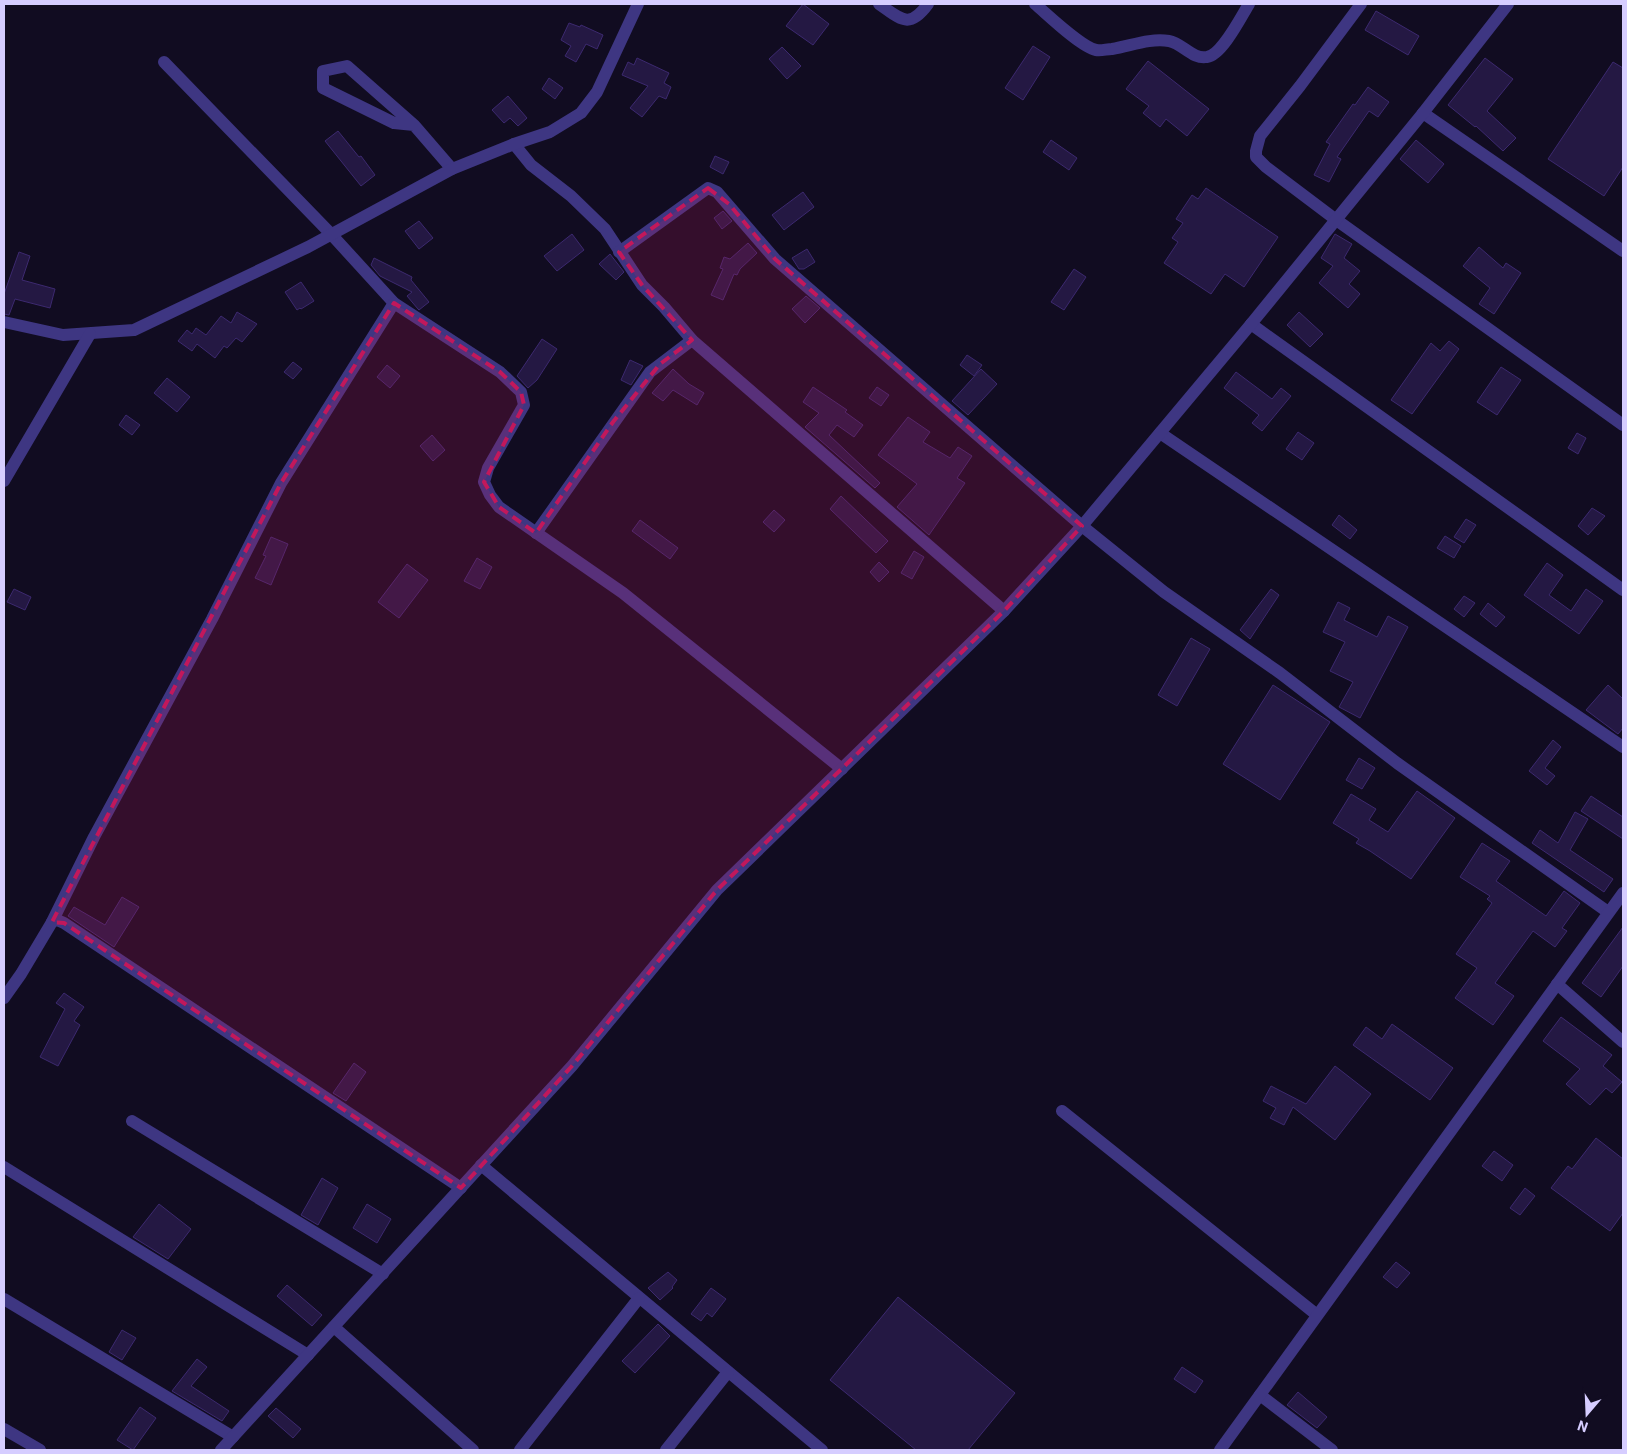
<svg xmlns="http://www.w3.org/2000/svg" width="1627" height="1454" font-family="Roboto,sans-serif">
<rect width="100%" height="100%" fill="#110c21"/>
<!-- building -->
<g fill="#241843" stroke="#3c296f">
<path d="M 803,4 L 829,24 L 813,45 L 786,26 Z"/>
<path d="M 1376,11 L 1419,36 L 1408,55 L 1365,30 Z"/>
<path d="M 569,23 L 580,27 L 581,25 L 603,35 L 597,49 L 586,44 L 576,62 L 565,56 L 571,46 L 561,40 Z"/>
<path d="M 1033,46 L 1050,57 L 1023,100 L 1005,88 Z"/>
<path d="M 782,47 L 801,66 L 787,79 L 769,59 Z"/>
<path d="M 637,58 L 669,73 L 664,83 L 671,87 L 666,99 L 659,96 L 642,117 L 630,108 L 648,86 L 622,75 L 628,62 L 634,65 Z"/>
<path d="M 1485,58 L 1513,79 L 1487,111 L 1516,138 L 1503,151 L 1476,126 L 1475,127 L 1448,105 Z"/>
<path d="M 1148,61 L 1209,109 L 1187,136 L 1166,119 L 1160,127 L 1143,113 L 1149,106 L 1126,89 Z"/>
<path d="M 1613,62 L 1623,68 L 1623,167 L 1604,196 L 1548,159 Z"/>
<path d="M 549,78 L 563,88 L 555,99 L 542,89 Z"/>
<path d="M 1368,87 L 1389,102 L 1378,117 L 1369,111 L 1337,157 L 1341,159 L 1329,182 L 1314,175 L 1330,144 L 1326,142 L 1353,104 L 1355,105 Z"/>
<path d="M 508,96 L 527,118 L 518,126 L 510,118 L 504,123 L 492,110 Z"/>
<path d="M 338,131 L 359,157 L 361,156 L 375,175 L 361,186 L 325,141 Z"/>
<path d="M 1051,140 L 1077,158 L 1069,170 L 1043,152 Z"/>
<path d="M 1416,140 L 1444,164 L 1428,183 L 1400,159 Z"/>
<path d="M 715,156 L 729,162 L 723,174 L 710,167 Z"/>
<path d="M 1206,188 L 1278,237 L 1244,287 L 1225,274 L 1211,294 L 1164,263 L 1178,242 L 1172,238 L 1183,223 L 1176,219 L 1192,195 L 1198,199 Z"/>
<path d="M 803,192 L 814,207 L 784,230 L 772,215 Z"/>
<path d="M 723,211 L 732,221 L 722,229 L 714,218 Z"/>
<path d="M 419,221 L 433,238 L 419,249 L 405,231 Z"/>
<path d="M 572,234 L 584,250 L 557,271 L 544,256 Z"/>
<path d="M 1335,234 L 1352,244 L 1344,258 L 1360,271 L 1349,284 L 1360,294 L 1348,308 L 1319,283 L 1333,266 L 1321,258 Z"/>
<path d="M 748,243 L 757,253 L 740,269 L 737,275 L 734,274 L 723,300 L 711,295 L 723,269 L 720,268 L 724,257 L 730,259 Z"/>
<path d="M 1479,247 L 1503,268 L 1506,263 L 1521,273 L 1494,314 L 1479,304 L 1490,288 L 1463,266 Z"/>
<path d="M 807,249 L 815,262 L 804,269 L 799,269 L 792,258 Z"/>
<path d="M 19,252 L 30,256 L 22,280 L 55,289 L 50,308 L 15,299 L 9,315 L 4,314 L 4,294 Z"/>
<path d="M 610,254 L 624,272 L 616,280 L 599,264 Z"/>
<path d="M 374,258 L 412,277 L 411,280 L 429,302 L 419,310 L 418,309 L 407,296 L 412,292 L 380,276 L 371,265 Z"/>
<path d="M 1074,269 L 1086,277 L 1064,310 L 1051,302 Z"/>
<path d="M 301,282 L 314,301 L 301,309 L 300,308 L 297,310 L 285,292 Z"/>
<path d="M 806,296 L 820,308 L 805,323 L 792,309 Z"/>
<path d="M 237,312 L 257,324 L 242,342 L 236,338 L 227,348 L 224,346 L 215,358 L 197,344 L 192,351 L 178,341 L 187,330 L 192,334 L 196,328 L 206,335 L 221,316 L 231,323 Z"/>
<path d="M 1299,312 L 1323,334 L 1310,347 L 1287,325 Z"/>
<path d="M 542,339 L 557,349 L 537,380 L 528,388 L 517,376 Z"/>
<path d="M 1449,341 L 1459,349 L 1412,414 L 1391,400 L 1431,343 L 1440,351 Z"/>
<path d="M 967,355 L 982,365 L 974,376 L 960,365 Z"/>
<path d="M 630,360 L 643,366 L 631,385 L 621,380 Z"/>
<path d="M 293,362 L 302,369 L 293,379 L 284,372 Z"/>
<path d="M 387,365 L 400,376 L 390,388 L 377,377 Z"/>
<path d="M 1501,367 L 1521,380 L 1497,415 L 1477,402 Z"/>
<path d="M 673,369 L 689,384 L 704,393 L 697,405 L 673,390 L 663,401 L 652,393 Z"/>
<path d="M 981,369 L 997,384 L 968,415 L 952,401 Z"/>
<path d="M 1236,372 L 1272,399 L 1281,388 L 1291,396 L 1262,431 L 1252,423 L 1259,415 L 1224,388 Z"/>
<path d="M 167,378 L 190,397 L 177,412 L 154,393 Z"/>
<path d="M 813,387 L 847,410 L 845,412 L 863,425 L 854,437 L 837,425 L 829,435 L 880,483 L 875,488 L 805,427 L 819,413 L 803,402 Z"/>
<path d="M 877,387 L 889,395 L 881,406 L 869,398 Z"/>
<path d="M 126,415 L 140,425 L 132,435 L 119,425 Z"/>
<path d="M 908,417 L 930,432 L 923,442 L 950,458 L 958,447 L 972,456 L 957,478 L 965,483 L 929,535 L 897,507 L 917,484 L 878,455 Z"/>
<path d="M 1298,432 L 1314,443 L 1302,460 L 1286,449 Z"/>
<path d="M 1577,433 L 1586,438 L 1578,454 L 1568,448 Z"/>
<path d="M 432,435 L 445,450 L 433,461 L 420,446 Z"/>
<path d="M 841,496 L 888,541 L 876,553 L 830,509 Z"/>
<path d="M 1592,508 L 1605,516 L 1588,535 L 1578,526 Z"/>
<path d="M 774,510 L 785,520 L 774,532 L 763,522 Z"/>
<path d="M 1339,515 L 1357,530 L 1350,539 L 1332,525 Z"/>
<path d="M 1466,519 L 1476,525 L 1464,543 L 1454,537 Z"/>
<path d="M 640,520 L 678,548 L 670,559 L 632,531 Z"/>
<path d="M 1445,536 L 1461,546 L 1454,558 L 1437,548 Z"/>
<path d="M 271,537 L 288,544 L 271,585 L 255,578 L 266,556 L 263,555 Z"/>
<path d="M 914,551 L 924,557 L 912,579 L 901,573 Z"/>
<path d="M 477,558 L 492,567 L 480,589 L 464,581 Z"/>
<path d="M 879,562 L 889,572 L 879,582 L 870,572 Z"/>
<path d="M 1547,563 L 1563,575 L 1549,595 L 1571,611 L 1586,589 L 1603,601 L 1579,634 L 1524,595 Z"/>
<path d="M 407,564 L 428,580 L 399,618 L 378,602 Z"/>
<path d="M 14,589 L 31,597 L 25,610 L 7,602 Z"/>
<path d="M 1271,589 L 1279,595 L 1250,639 L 1240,630 Z"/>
<path d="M 1464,596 L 1475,603 L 1464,617 L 1454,609 Z"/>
<path d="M 1338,602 L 1350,608 L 1344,620 L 1377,637 L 1388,616 L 1408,627 L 1360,718 L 1339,707 L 1353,682 L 1330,671 L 1345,642 L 1323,632 Z"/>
<path d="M 1488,603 L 1505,617 L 1496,627 L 1480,614 Z"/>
<path d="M 1191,638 L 1210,649 L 1177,706 L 1158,695 Z"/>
<path d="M 1273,685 L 1330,722 L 1280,800 L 1223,764 Z"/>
<path d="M 1608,685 L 1623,699 L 1623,728 L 1618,734 L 1586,710 Z"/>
<path d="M 1553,740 L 1561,747 L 1545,768 L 1555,776 L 1547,785 L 1529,771 Z"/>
<path d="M 1359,758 L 1375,768 L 1362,789 L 1346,780 Z"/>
<path d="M 1417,791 L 1455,818 L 1411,879 L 1370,851 L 1356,843 L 1359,839 L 1333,823 L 1351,794 L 1376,809 L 1369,820 L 1388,832 Z"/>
<path d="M 1591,796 L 1623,817 L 1623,839 L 1581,811 Z"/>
<path d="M 1575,812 L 1588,819 L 1570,850 L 1613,879 L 1604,892 L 1532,843 L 1540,830 L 1558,843 Z"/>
<path d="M 1482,843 L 1510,861 L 1496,881 L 1546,916 L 1564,891 L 1580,903 L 1562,928 L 1567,931 L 1555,947 L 1533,931 L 1495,983 L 1514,996 L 1493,1025 L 1455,998 L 1477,968 L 1456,954 L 1492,903 L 1487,899 L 1490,896 L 1460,877 Z"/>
<path d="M 122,897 L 139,907 L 114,947 L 68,916 L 74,907 L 105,925 Z"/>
<path d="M 1623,927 L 1623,966 L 1601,997 L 1582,983 Z"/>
<path d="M 64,993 L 84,1007 L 74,1021 L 80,1025 L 58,1066 L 40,1057 L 65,1009 L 56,1003 Z"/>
<path d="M 1561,1017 L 1612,1055 L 1603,1066 L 1622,1082 L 1612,1093 L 1606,1088 L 1590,1105 L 1566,1084 L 1580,1069 L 1543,1041 Z"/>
<path d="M 1392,1024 L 1453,1068 L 1430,1100 L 1353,1045 L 1366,1027 L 1382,1039 Z"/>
<path d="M 354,1063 L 366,1072 L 346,1101 L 333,1093 Z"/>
<path d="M 1335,1066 L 1371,1094 L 1335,1140 L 1293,1107 L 1284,1125 L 1270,1118 L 1276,1108 L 1263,1101 L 1271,1086 L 1306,1104 Z"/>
<path d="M 1596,1138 L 1623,1159 L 1623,1213 L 1610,1231 L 1551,1188 L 1568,1166 L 1572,1169 Z"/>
<path d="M 1494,1151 L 1513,1165 L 1502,1181 L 1482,1166 Z"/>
<path d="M 322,1178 L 338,1188 L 318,1225 L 301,1215 Z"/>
<path d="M 1525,1188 L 1535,1196 L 1520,1215 L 1510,1208 Z"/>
<path d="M 159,1204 L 191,1229 L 168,1259 L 133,1237 Z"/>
<path d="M 367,1204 L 391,1219 L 377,1243 L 353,1228 Z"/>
<path d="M 1396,1262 L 1410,1273 L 1397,1288 L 1383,1277 Z"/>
<path d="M 668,1272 L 677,1280 L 672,1287 L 673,1288 L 660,1300 L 648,1288 Z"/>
<path d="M 287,1285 L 322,1315 L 312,1326 L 277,1296 Z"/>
<path d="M 711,1288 L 726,1299 L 712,1317 L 707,1313 L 701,1321 L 691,1314 Z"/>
<path d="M 898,1297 L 1015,1393 L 968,1450 L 916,1450 L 830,1380 Z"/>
<path d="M 658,1324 L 670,1336 L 635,1373 L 622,1361 Z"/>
<path d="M 122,1330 L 136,1338 L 122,1360 L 109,1352 Z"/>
<path d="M 197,1359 L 207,1367 L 191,1386 L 229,1411 L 222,1421 L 172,1391 Z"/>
<path d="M 1182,1367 L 1203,1381 L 1195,1393 L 1174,1379 Z"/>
<path d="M 1298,1392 L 1327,1417 L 1317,1428 L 1287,1405 Z"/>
<path d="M 140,1407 L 156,1418 L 133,1450 L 117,1440 Z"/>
<path d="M 276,1408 L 301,1429 L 293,1438 L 268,1416 Z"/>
</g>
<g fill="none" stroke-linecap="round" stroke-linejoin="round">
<!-- minor -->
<g stroke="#3e3682" stroke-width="12">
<path d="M 879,4 C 901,19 909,30 928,4"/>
<path d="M 1035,4 C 1048,15 1081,47 1096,50 C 1101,51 1107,49 1112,49 C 1131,46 1149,38 1169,41 C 1182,43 1193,60 1207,57 C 1222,55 1241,17 1249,4"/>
<path d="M 1361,4 L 1300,86 L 1260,136 L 1256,151 L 1256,157 L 1266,167 L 1335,219 L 1623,425"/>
<path d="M 164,62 L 331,234 L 394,303 L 500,372 L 521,392 L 524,405 L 488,468 L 484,482 L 490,495 L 499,507 L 623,593 L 842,769"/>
<path d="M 1423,113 L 1623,251"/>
<path d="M 414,125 L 394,123 L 323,88 L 323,71 L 347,66 L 414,125 L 452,169"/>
<path d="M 514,144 L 531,165 L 571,196 L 605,229 L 642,285 L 664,307 L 692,340 L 1004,611"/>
<path d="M 619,252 L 708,188 L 717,192 L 775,259 L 1082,526 L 1164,592 L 1280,673 L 1397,763 L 1608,912"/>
<path d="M 4,322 L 63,335 L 134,330 L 308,247 L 452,169 L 514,144 L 550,132 L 581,113 L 597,92 L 638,4"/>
<path d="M 1251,324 L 1623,590"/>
<path d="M 1160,433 L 1623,747"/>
<path d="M 4,481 L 90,334"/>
<path d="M 536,533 L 650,372 L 692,340"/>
<path d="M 52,922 L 94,837 L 212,619 L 281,483 L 394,303"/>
<path d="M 1557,984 L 1623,1042"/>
<path d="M 4,998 L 21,974 L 52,922 L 57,920 L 64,923 L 461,1188"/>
<path d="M 1062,1111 L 1317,1315"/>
<path d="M 132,1121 L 383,1274"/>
<path d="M 481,1165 L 822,1450"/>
<path d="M 4,1167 L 308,1355"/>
<path d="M 4,1299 L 233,1437"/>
<path d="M 334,1327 L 473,1450"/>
<path d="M 1260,1395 L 1332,1450"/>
<path d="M 4,1429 L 40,1450"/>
<path d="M 221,1450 L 572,1066 L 717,890 L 1004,611 L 1082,526 L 1251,324 L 1423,113 L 1508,4"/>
<path d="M 520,1450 L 639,1298"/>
<path d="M 666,1450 L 728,1372"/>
<path d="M 1220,1450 L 1623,893"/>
</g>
</g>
<!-- marked area -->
<path fill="#c2185b" fill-opacity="0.2" stroke="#c2185b" stroke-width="4" stroke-dasharray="10 6" stroke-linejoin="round" d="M 708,188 L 729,204 L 775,259 L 1082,526 L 1004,611 L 717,890 L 572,1066 L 461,1188 L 64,923 L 52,922 L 281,483 L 394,303 L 500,372 L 521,392 L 524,405 L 484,482 L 499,507 L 536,533 L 613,422 L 660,364 L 692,340 L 642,285 L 619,252 Z"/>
<!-- border -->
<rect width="1627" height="1454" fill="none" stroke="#d6cdff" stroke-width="10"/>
<!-- north arrow -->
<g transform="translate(1587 1414) rotate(199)" stroke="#110c21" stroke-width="4" paint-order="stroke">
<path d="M0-4L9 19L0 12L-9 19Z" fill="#d6cdff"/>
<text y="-8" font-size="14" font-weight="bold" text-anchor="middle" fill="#d6cdff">N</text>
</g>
</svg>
